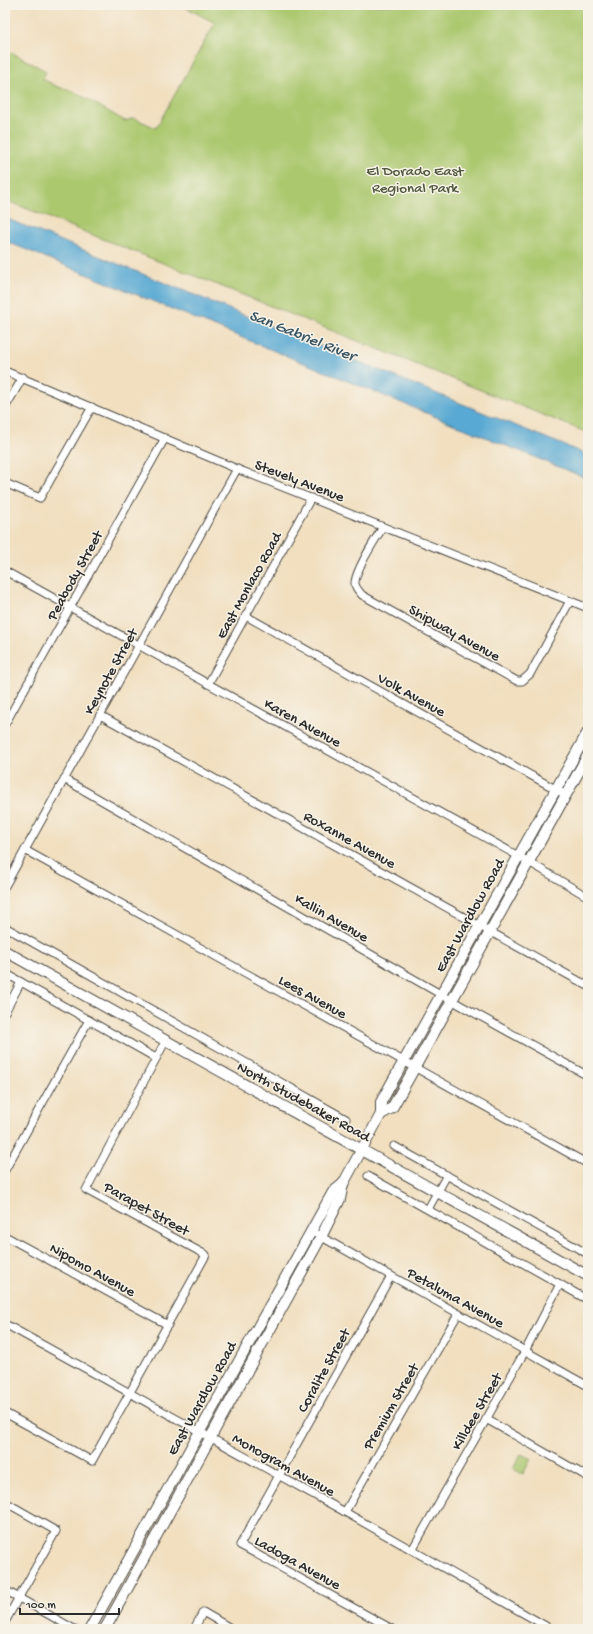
<svg xmlns="http://www.w3.org/2000/svg" width="593" height="1634" font-family="'Gochi Hand',sans-serif">
<rect width="100%" height="100%" fill="#f7f3e8"/>
<filter id="ink" filterUnits="userSpaceOnUse"><feTurbulence type="fractalNoise" baseFrequency=".025" numOctaves="2"/><feDisplacementMap in="SourceGraphic" scale="8" xChannelSelector="R" yChannelSelector="G"/><feConvolveMatrix kernelMatrix="1 2 1 2 8 2 1 2 1" color-interpolation-filters="sRGB"/></filter>
<filter id="wash" filterUnits="userSpaceOnUse"><feTurbulence type="fractalNoise" baseFrequency=".012" numOctaves="4" result="noise"/><feDisplacementMap in="SourceGraphic" scale="16" xChannelSelector="R" yChannelSelector="G"/><feGaussianBlur stdDeviation="0.9" result="paint"/><feColorMatrix in="noise" values="0 0 0 0 0 0 0 0 0 0 0 0 0 0 0 0 0 1.4 0 .05"/><feComposite in="paint" operator="in"/></filter>
<g filter="url(#wash)">
<rect width="100%" height="100%" fill="#f1dfc0"/>
<!-- green -->
<g fill="#abc86e" stroke="#6b7a4c">
<path d="M 181,5 L 588,5 L 588,433 L 5,200 L 5,49 L 46,71 L 43,79 L 58,87 L 73,91 L 125,121 L 134,118 L 156,128 L 215,23 Z"/>
<path d="M 521,1454 L 531,1459 L 523,1474 L 513,1469 Z"/>
</g>
<!-- water -->
<path fill="#58a9d3" stroke="#426a7f" d="M 5,218 L 588,455 L 588,479 L 5,241 Z"/>
</g>
<g filter="url(#ink)">
<g fill="none" stroke-linecap="round" stroke-linejoin="round">
<defs>
<g id="minor">
<path d="M 5,371 L 237,469 L 588,608"/>
<path d="M 5,408 L 23,377"/>
<path d="M 5,483 L 40,498 L 92,407"/>
<path d="M 383,527 C 376,538 354,572 355,584 C 356,589 359,591 362,595 L 517,681 L 522,681 L 530,674 L 570,601"/>
<path d="M 5,571 L 529,862 L 588,897"/>
<path d="M 246,616 L 566,795"/>
<path d="M 208,684 L 311,498"/>
<path d="M 100,715 L 588,986"/>
<path d="M 5,724 L 165,438"/>
<path d="M 64,779 L 442,995 L 588,1076"/>
<path d="M 25,850 L 588,1164"/>
<path d="M 5,886 L 237,469"/>
<path d="M 5,927 L 346,1119"/>
<path d="M 5,973 L 156,1058"/>
<path d="M 5,1012 L 21,982"/>
<path d="M 394,1146 L 588,1254"/>
<path d="M 5,1170 L 89,1020"/>
<path d="M 368,1176 L 588,1300"/>
<path d="M 428,1209 L 447,1175"/>
<path d="M 311,1231 L 588,1386"/>
<path d="M 5,1236 L 168,1325"/>
<path d="M 391,1276 L 240,1545 L 392,1629"/>
<path d="M 5,1324 L 345,1512 L 551,1629"/>
<path d="M 5,1413 L 92,1461 L 206,1255 L 86,1190 L 166,1040"/>
<path d="M 486,1419 L 588,1477"/>
<path d="M 5,1502 L 56,1531 L 5,1622"/>
<path d="M 345,1512 L 458,1314"/>
<path d="M 412,1550 L 525,1351 L 560,1284"/>
<path d="M 5,1590 L 74,1629"/>
<path d="M 194,1629 L 203,1612 L 232,1629"/>
</g>
<g id="secondary">
<path d="M 5,951 L 588,1276"/>
<path d="M 381,1114 L 392,1108 L 415,1067 L 588,755"/>
<path d="M 90,1629 L 333,1192 L 343,1184"/>
<path d="M 105,1629 L 321,1237 L 340,1199 L 343,1184 L 381,1114 L 381,1102 L 588,732"/>
</g>
</defs>
<!-- minor casing -->
<use href="#minor" stroke="#494641" stroke-width="9"/>
<!-- secondary casing -->
<use href="#secondary" stroke="#494641" stroke-width="12"/>
<!-- minor -->
<use href="#minor" stroke="#fff" stroke-width="7"/>
<!-- secondary -->
<use href="#secondary" stroke="#fff" stroke-width="10"/>
</g>
</g>
<g text-anchor="middle" stroke-width="3" stroke-linejoin="round" paint-order="stroke">
<!-- park labels -->
<g font-size="15" fill="#515a3f" stroke="#f7f3e8">
<text x="415" y="175">El Dorado East<tspan x="415" dy="17">Regional Park</tspan></text>
</g>
<!-- street labels -->
<g font-size="15" fill="#2b2b2b" stroke="#f7f3e8">
<text transform="translate(300 480) rotate(21)" y="5">Stevely Avenue</text>
<text transform="translate(74 575) rotate(-61)" y="5">Peabody Street</text>
<text transform="translate(248 585) rotate(-61)" y="5">East Monlaco Road</text>
<text transform="translate(455 632) rotate(29)" y="5">Shipway Avenue</text>
<text transform="translate(110 671) rotate(-61)" y="5">Keynote Street</text>
<text transform="translate(412 694) rotate(29)" y="5">Volk Avenue</text>
<text transform="translate(303 722) rotate(29)" y="5">Karen Avenue</text>
<text transform="translate(350 839) rotate(29)" y="5">Roxanne Avenue</text>
<text transform="translate(469 915) rotate(-61)" y="5">East Wardlow Road</text>
<text transform="translate(332 917) rotate(30)" y="5">Kallin Avenue</text>
<text transform="translate(313 996) rotate(29)" y="5">Lees Avenue</text>
<text transform="translate(304 1101) rotate(29)" y="5">North Studebaker Road</text>
<text transform="translate(147 1208) rotate(29)" y="5">Parapet Street</text>
<text transform="translate(93 1269) rotate(29)" y="5">Nipomo Avenue</text>
<text transform="translate(456 1297) rotate(29)" y="5">Petaluma Avenue</text>
<text transform="translate(323 1370) rotate(-61)" y="5">Coralite Street</text>
<text transform="translate(201 1398) rotate(-61)" y="5">East Wardlow Road</text>
<text transform="translate(390 1406) rotate(-60)" y="5">Premium Street</text>
<text transform="translate(476 1411) rotate(-60)" y="5">Killdee Street</text>
<text transform="translate(284 1464) rotate(29)" y="5">Monogram Avenue</text>
<text transform="translate(298 1562) rotate(29)" y="5">Ladoga Avenue</text>
</g>
<!-- water labels -->
<g font-size="16" font-style="italic" fill="#3b5766" stroke="#f7f3e8">
<text transform="translate(303 334) rotate(22)" y="6">San Gabriel River</text>
</g>
</g>
<!-- margin -->
<rect width="593" height="1634" fill="none" stroke="#f7f3e8" stroke-width="20"/>
<!-- scale -->
<path d="M20 1608v6h99v-6" fill="none" stroke="#2b2b2b" stroke-width="2"/>
<text x="26" y="1608" font-size="12" fill="#2b2b2b" stroke="#f7f3e8" stroke-width="3" paint-order="stroke">100 m</text>
</svg>
